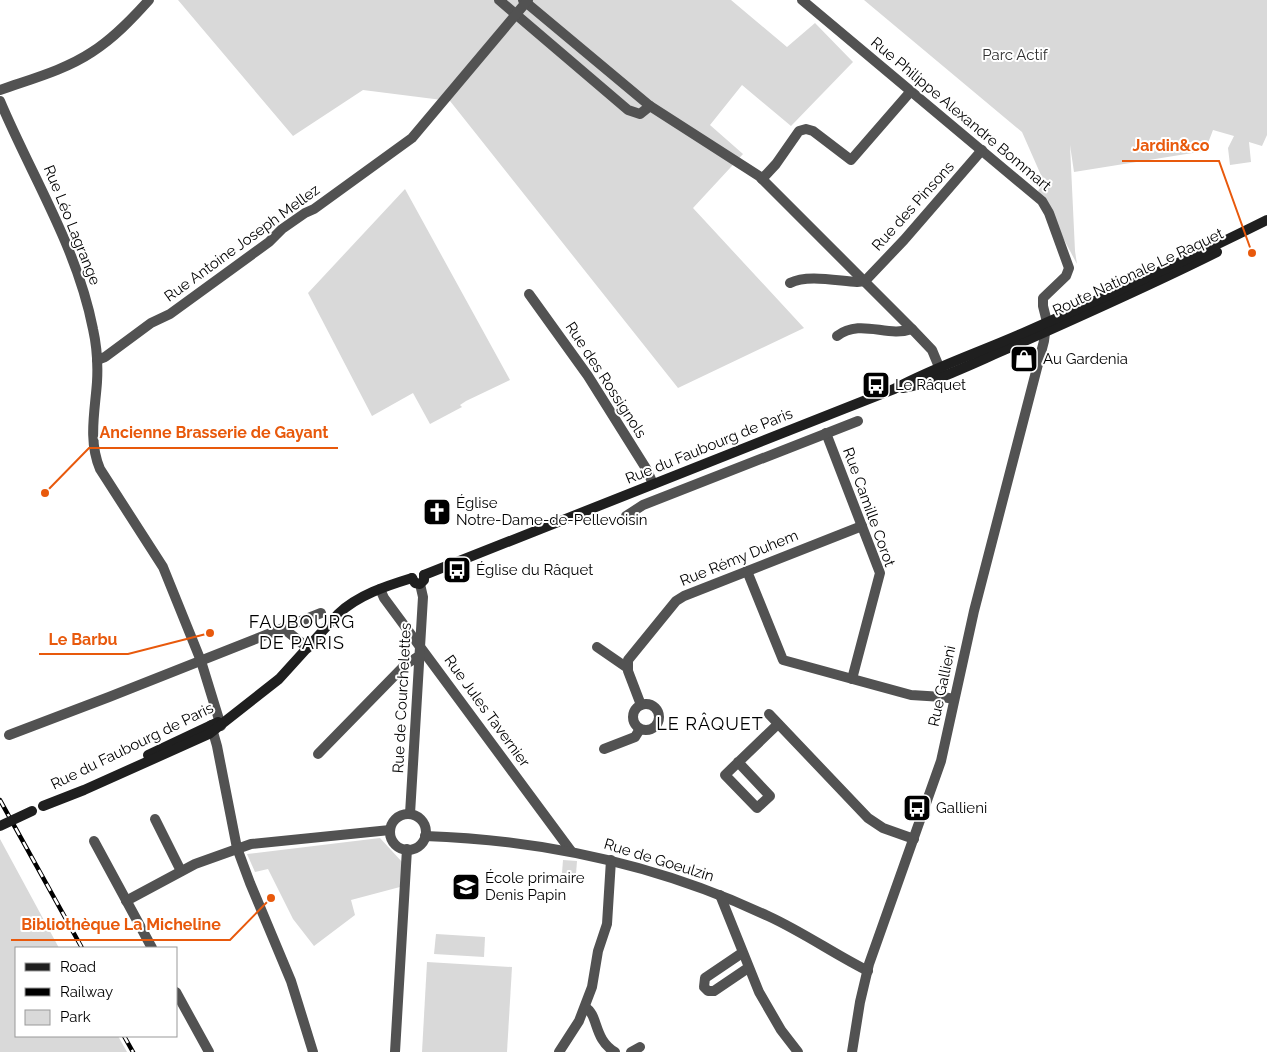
<svg xmlns="http://www.w3.org/2000/svg" width="1267" height="1052" font-family="Raleway,sans-serif">
<rect width="100%" height="100%" fill="#fff"/>
<!-- green -->
<g fill="#d9d9d9">
<path d="M 178,0 L 731,0 L 787,47 L 815,23 L 853,62 L 791,126 L 742,85 L 710,125 L 743,154 L 693,208 L 804,328 L 678,388 L 450,101 L 363,90 L 293,136 Z"/>
<path d="M 864,0 L 1267,0 L 1267,135 L 1262,146 L 1249,142 L 1251,162 L 1230,165 L 1228,148 L 1234,136 L 1213,130 L 1205,151 L 1074,172 L 1070,145 L 1075,251 L 1077,264 L 1038,191 L 1044,182 L 1022,132 Z"/>
<path d="M 405,189 L 510,380 L 466,401 L 460,405 L 462,407 L 430,424 L 413,393 L 372,416 L 308,293 Z"/>
<path d="M 380,838 L 403,863 L 400,887 L 351,900 L 355,915 L 314,946 L 293,919 L 268,869 L 255,872 L 247,854 Z"/>
<path d="M 0,839 L 59,948 L 16,948 L 16,1036 L 118,1036 L 127,1052 L 0,1052 Z"/>
<path d="M 563,860 L 577,861 L 576,874 L 562,873 Z"/>
<path d="M 436,934 L 485,937 L 484,957 L 434,954 Z"/>
<path d="M 427,962 L 512,967 L 507,1052 L 422,1052 Z"/>
</g>
<g fill="none" stroke-linecap="round" stroke-linejoin="round">
<!-- minor -->
<g stroke="#525252" stroke-width="10">
<path d="M 499,0 L 628,110 L 640,114 L 650,106"/>
<path d="M 523,0 L 650,106 L 759,176 L 912,329 L 932,350 L 942,374"/>
<path d="M 802,0 L 1042,201 L 1049,213 L 1069,268 L 1066,276 L 1043,298 L 1043,306 L 1047,322"/>
<path d="M 0,90 C 31,79 65,70 92,52 C 114,38 132,19 149,0"/>
<path d="M 0,101 C 32,177 77,247 93,329 C 97,347 98,365 97,382 C 95,411 88,441 100,469 L 163,567 L 201,661 L 221,726"/>
<path d="M 762,179 L 776,164 L 799,131 L 806,129 L 813,131 L 851,160 L 911,91"/>
<path d="M 790,283 C 807,274 838,281 857,282 L 865,281 L 904,240 L 982,150"/>
<path d="M 529,294 L 588,376 L 647,470 L 653,484"/>
<path d="M 837,336 C 861,318 887,338 912,329"/>
<path d="M 97,360 L 105,357 L 151,323 L 170,314 L 269,242 L 282,229 L 305,213 L 314,209 L 412,138 L 528,0"/>
<path d="M 826,433 L 880,573 L 852,679"/>
<path d="M 626,516 L 643,505 L 858,421"/>
<path d="M 747,571 L 783,660 L 911,695 L 943,697 L 954,699"/>
<path d="M 380,589 L 384,598 L 571,851"/>
<path d="M 283,628 L 308,648"/>
<path d="M 597,647 L 626,667"/>
<circle cx="646" cy="717" r="13"/>
<path d="M 641,705 L 628,671 L 628,660 L 676,601 L 684,596 L 862,526"/>
<path d="M 769,714 L 868,818 L 883,828 L 914,839"/>
<path d="M 211,725 L 217,746 L 237,848 L 250,883 L 291,981 L 313,1052"/>
<path d="M 9,735 L 109,697 L 321,613"/>
<path d="M 604,749 L 635,737 L 640,729"/>
<path d="M 318,754 L 406,664 L 419,656"/>
<path d="M 738,762 L 770,796 L 757,808 L 725,775 L 778,724"/>
<path d="M 410,814 L 423,597 L 420,584"/>
<circle cx="408" cy="832" r="18"/>
<path d="M 155,819 L 181,871"/>
<path d="M 425,836 C 545,840 659,865 768,916 C 803,932 834,954 868,971"/>
<path d="M 94,841 L 152,948"/>
<path d="M 720,895 L 759,992 L 781,1030 L 798,1052"/>
<path d="M 126,901 L 195,864 L 251,844 L 390,830"/>
<path d="M 742,953 L 705,978 L 704,987 L 708,991 L 714,991 L 748,968"/>
<path d="M 176,992 L 209,1052"/>
<path d="M 585,1007 C 599,1015 593,1039 615,1052"/>
<path d="M 395,1052 L 407,849"/>
<path d="M 559,1052 L 579,1021 L 592,987 L 598,951 L 607,924 L 611,860"/>
<path d="M 631,1052 L 640,1047"/>
</g>
<!-- tertiary -->
<path stroke="#525252" stroke-width="10" d="M 852,1052 L 860,1002 L 869,964 L 941,761 L 974,611 L 1044,341 L 1046,325"/>
<!-- secondary -->
<g stroke="#1f1f1f" stroke-width="10">
<path d="M 903,388 C 935,383 978,361 1009,348 C 1079,317 1149,286 1217,252"/>
<path d="M 424,575 L 894,389 C 935,367 980,352 1023,333 C 1105,297 1187,260 1267,220"/>
<path d="M 412,578 L 415,583 L 420,584 L 424,580 L 424,575"/>
<path d="M 148,755 L 218,722"/>
<path d="M 43,806 L 84,790 L 209,734 L 279,679 L 338,614 C 358,595 386,586 412,578"/>
</g>
<defs>
<g id="rail">
<path d="M 0,800 L 82,948"/>
<path d="M 124,1036 L 133,1052"/>
</g>
</defs>
<!-- rail casing -->
<use href="#rail" stroke="#000" stroke-width="4.5"/>
<!-- rail -->
<use href="#rail" stroke="#fff" stroke-width="2.5" stroke-dasharray="8" stroke-linecap="butt"/>
<!-- secondary-bridge -->
<path stroke="#1f1f1f" stroke-width="10" d="M 0,826 L 32,811"/>
</g>
<!-- icons -->
<defs>
<symbol id="shop-square" viewBox="-11 -11 22 22"><rect x="-9" y="-9" width="18" height="18" rx="4" fill="#000" stroke="#fff"/><path d="M-5-2.5h2.3a2.7 3.5 0 0 1 5.4 0H5L5.5 6h-11ZM-1.5-2.5h3a1.5 2.3 0 0 0-3 0Z" fill="#fff"/></symbol>
<symbol id="bus-square" viewBox="-11 -11 22 22"><rect x="-9" y="-9" width="18" height="18" rx="4" fill="#000" stroke="#fff"/><path d="M-5-6H5V4H4V6H2V4H-2V6H-4V4H-5ZM-3.5-4V0h7V-4ZM-3.5 1.2v1.5H-2V1.2ZM2 1.2v1.5H3.5V1.2Z" fill="#fff"/></symbol>
<symbol id="church-square" viewBox="-11 -11 22 22"><rect x="-9" y="-9" width="18" height="18" rx="4" fill="#000" stroke="#fff"/><path d="M-1.2-6h2.4v3.5h3.3v2.4h-3.3V6h-2.4V-.1h-3.3v-2.4h3.3Z" fill="#fff"/></symbol>
<symbol id="school-square" viewBox="-11 -11 22 22"><rect x="-9" y="-9" width="18" height="18" rx="4" fill="#000" stroke="#fff"/><path d="M0-5L7-2L0 1L-7-2ZM-4 1L0 2.5L4 1V4Q0 6-4 4Z" fill="#fff"/></symbol>
</defs>
<g fill-rule="evenodd">
<use href="#shop-square" x="1008" y="343" width="32" height="32"/>
<use href="#bus-square" x="860" y="369" width="32" height="32"/>
<use href="#church-square" x="421" y="496" width="32" height="32"/>
<use href="#bus-square" x="441" y="554" width="32" height="32"/>
<use href="#bus-square" x="901" y="792" width="32" height="32"/>
<use href="#school-square" x="450" y="871" width="32" height="32"/>
</g>
<g text-anchor="middle" stroke-width="4" stroke-linejoin="round" paint-order="stroke">
<!-- park labels -->
<g font-size="15" fill="#303030" stroke="#fff">
<text x="1015" y="60">Parc Actif</text>
</g>
<!-- street labels -->
<g font-size="15" fill="#000" stroke="#fff">
<text transform="translate(961 114) rotate(40)" y="5">Rue Philippe Alexandre Bommart</text>
<text transform="translate(913 206) rotate(-48)" y="5">Rue des Pinsons</text>
<text transform="translate(72 225) rotate(68)" y="5">Rue Léo Lagrange</text>
<text transform="translate(242 243) rotate(-36)" y="5">Rue Antoine Joseph Mellez</text>
<text transform="translate(1138 272) rotate(-25)" y="5">Route Nationale Le Raquet</text>
<text transform="translate(606 380) rotate(57)" y="5">Rue des Rossignols</text>
<text transform="translate(709 446) rotate(-22)" y="5">Rue du Faubourg de Paris</text>
<text transform="translate(869 507) rotate(70)" y="5">Rue Camille Corot</text>
<text transform="translate(739 558) rotate(-22)" y="5">Rue Rémy Duhem</text>
<text transform="translate(942 686) rotate(-78)" y="5">Rue Gallieni</text>
<text transform="translate(402 698) rotate(-87)" y="5">Rue de Courchelettes</text>
<text transform="translate(487 711) rotate(54)" y="5">Rue Jules Tavernier</text>
<text transform="translate(132 746) rotate(-26)" y="5">Rue du Faubourg de Paris</text>
<text transform="translate(659 860) rotate(17)" y="5">Rue de Goeulzin</text>
</g>
<!-- poi labels -->
<g font-size="15" fill="#000" stroke="#fff" text-anchor="start">
<text x="1043" y="364">Au Gardenia</text>
<text x="895" y="390">Le Râquet</text>
<text x="456" y="508">Église<tspan x="456" dy="17">Notre-Dame-de-Pellevoisin</tspan></text>
<text x="476" y="575">Église du Râquet</text>
<text x="936" y="813">Gallieni</text>
<text x="485" y="883">École primaire<tspan x="485" dy="17">Denis Papin</tspan></text>
</g>
<!-- quarter labels -->
<g font-size="18" letter-spacing="1" fill="#000" stroke="#fff">
<text x="302" y="628">FAUBOURG<tspan x="302" dy="21">DE PARIS</tspan></text>
<text x="710" y="730">LE RÂQUET</text>
</g>
</g>
<!-- callouts -->
<path fill="none" stroke="#e8590c" stroke-width="2" d="M1252 253L1219 161H1122M45 493L89 448H338M210 633L128 654H39M271 898L230 940H11"/>
<g fill="#e8590c" stroke="#fff" stroke-width="2">
<circle cx="1252" cy="253" r="5"/>
<circle cx="45" cy="493" r="5"/>
<circle cx="210" cy="633" r="5"/>
<circle cx="271" cy="898" r="5"/>
</g>
<g font-size="16" text-anchor="middle" font-weight="bold" fill="#e8590c" stroke="#fff" stroke-width="4" stroke-linejoin="round" paint-order="stroke">
<text x="1171" y="151">Jardin&amp;co</text>
<text x="214" y="438">Ancienne Brasserie de Gayant</text>
<text x="83" y="645">Le Barbu</text>
<text x="121" y="930">Bibliothèque La Micheline</text>
</g>
<!-- legend -->
<rect x="15" y="947" width="162" height="90" fill="#ffffff" stroke="#999999"/>
<rect x="25" y="963" width="25" height="8" fill="#1f1f1f" stroke="#999999"/>
<text x="60" y="972" font-size="15" fill="#000000">Road</text>
<rect x="25" y="988" width="25" height="8" fill="#000000" stroke="#999999"/>
<text x="60" y="997" font-size="15" fill="#000000">Railway</text>
<rect x="25" y="1010" width="25" height="15" fill="#d9d9d9" stroke="#999999"/>
<text x="60" y="1022" font-size="15" fill="#000000">Park</text>
</svg>
